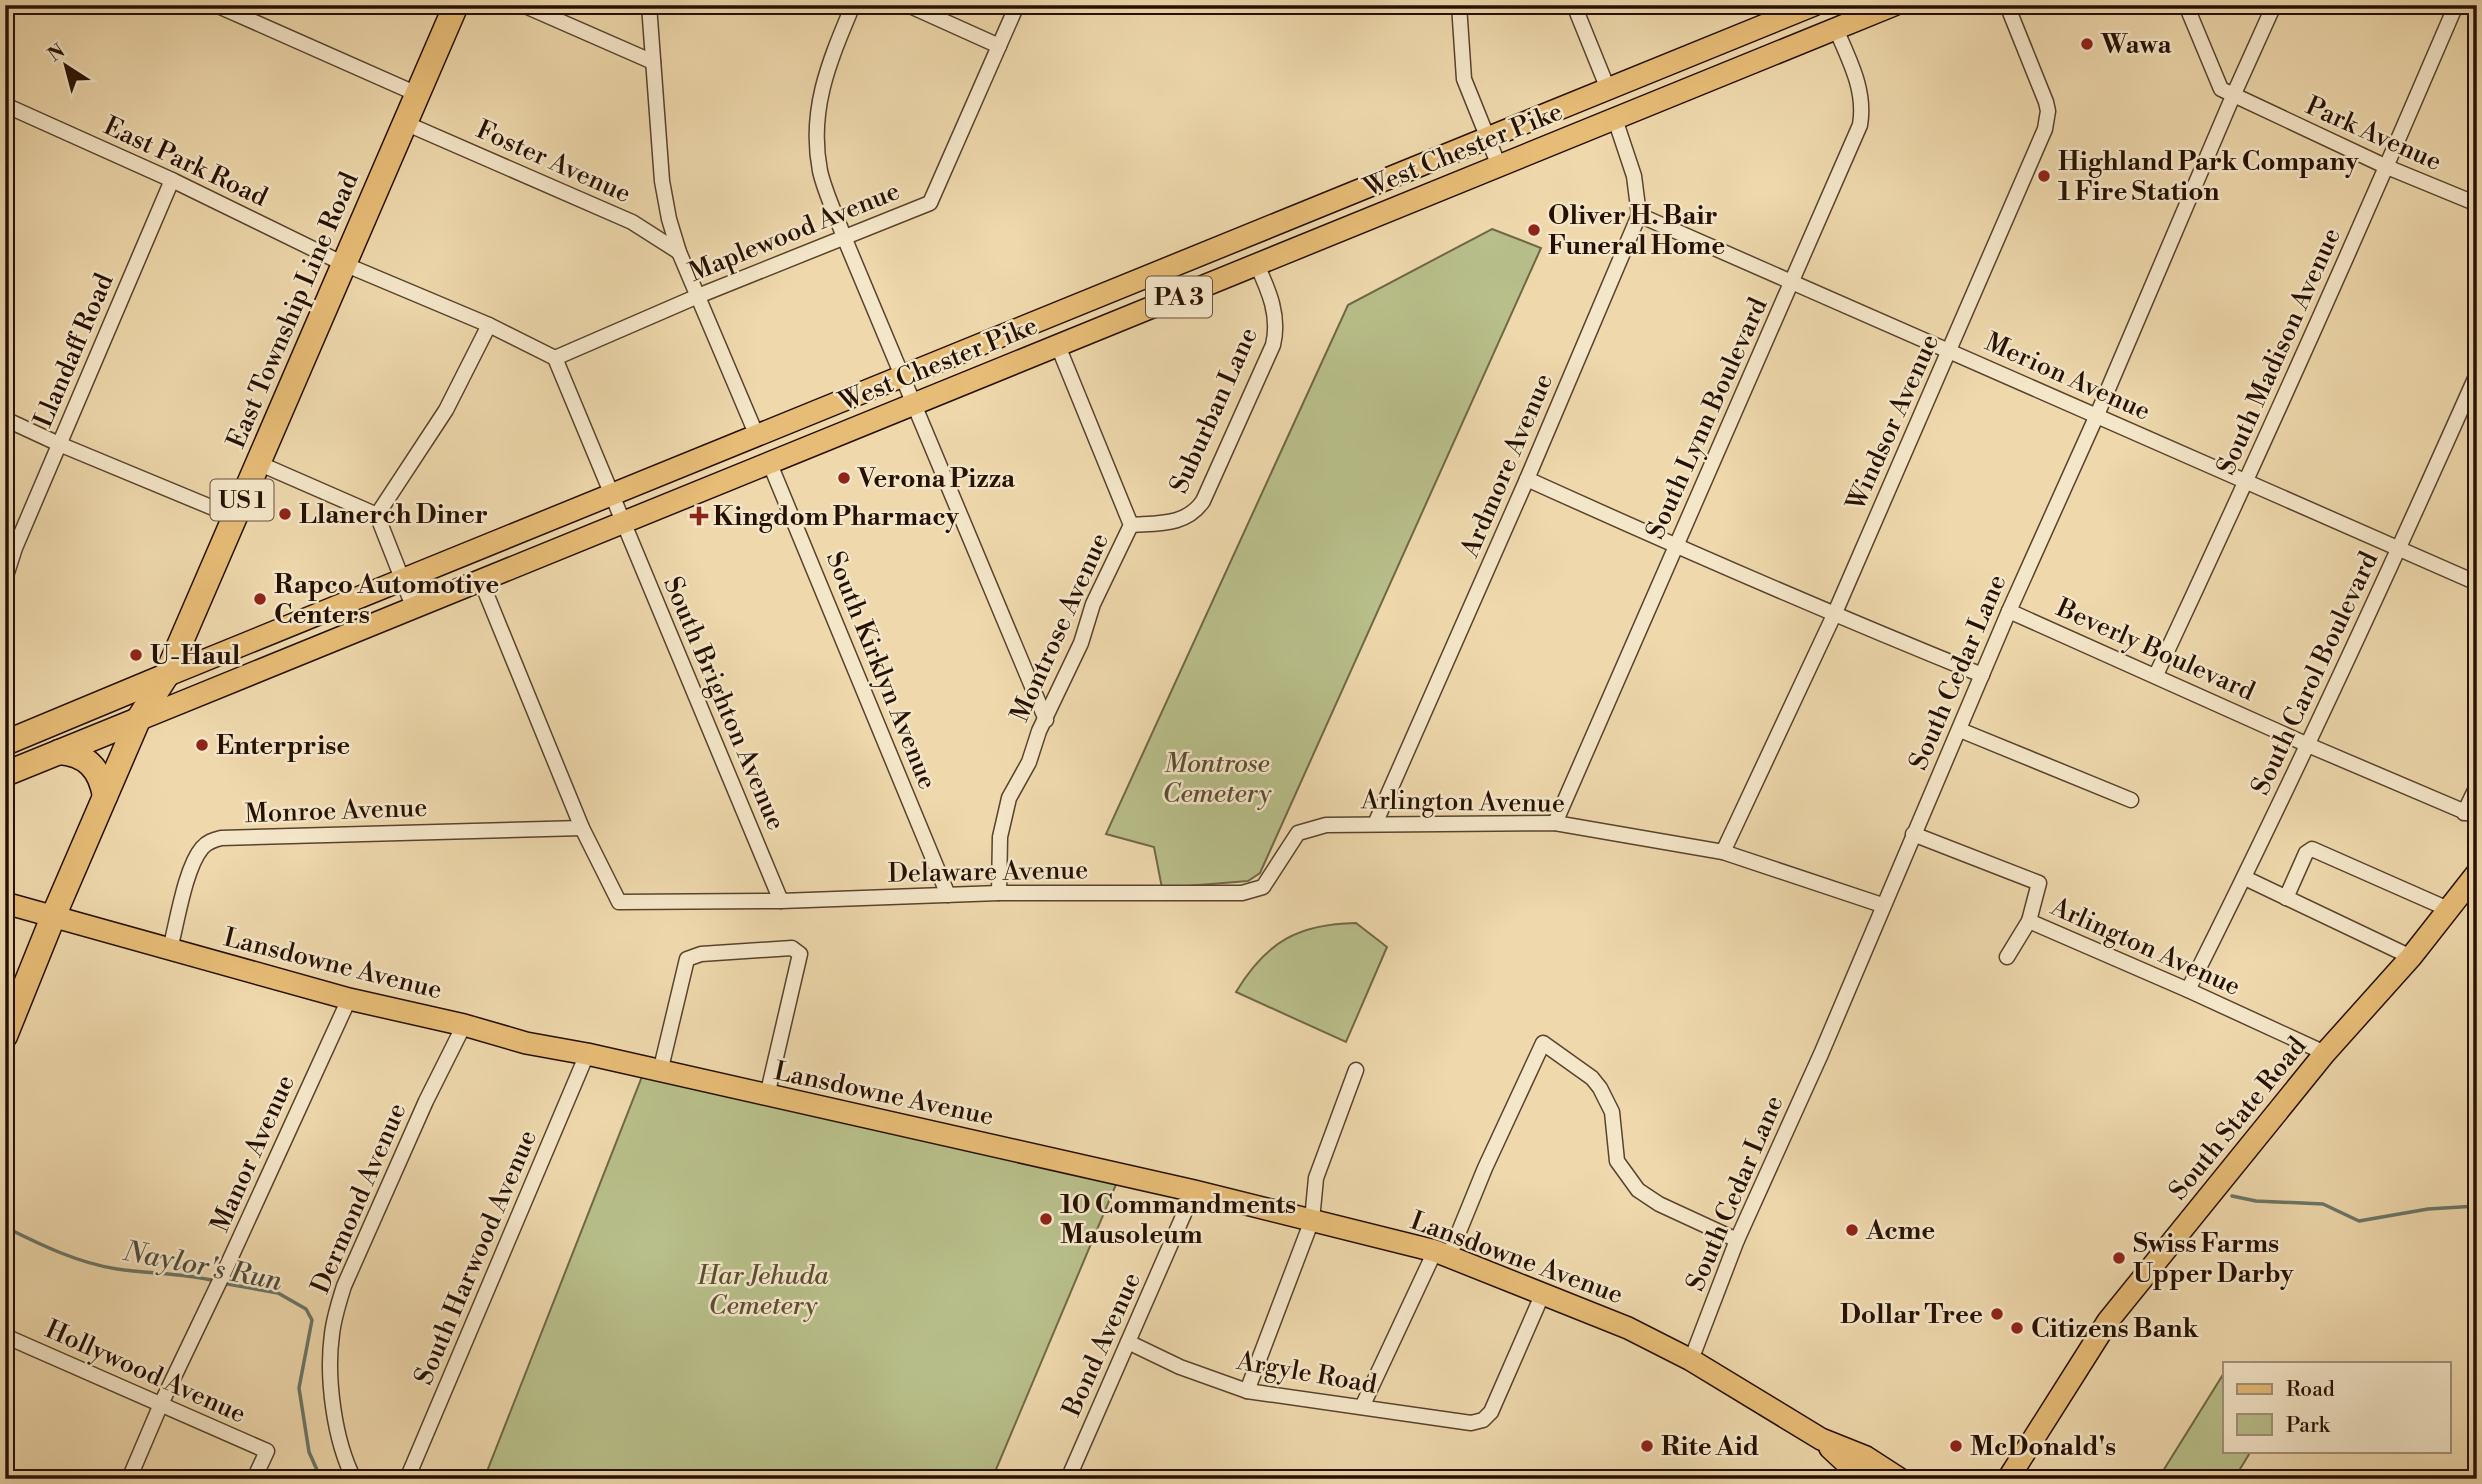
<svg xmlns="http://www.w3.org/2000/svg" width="2482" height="1484" font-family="'Libre Bodoni',serif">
<rect width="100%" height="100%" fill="#eed8ac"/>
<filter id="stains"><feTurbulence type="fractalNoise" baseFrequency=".00286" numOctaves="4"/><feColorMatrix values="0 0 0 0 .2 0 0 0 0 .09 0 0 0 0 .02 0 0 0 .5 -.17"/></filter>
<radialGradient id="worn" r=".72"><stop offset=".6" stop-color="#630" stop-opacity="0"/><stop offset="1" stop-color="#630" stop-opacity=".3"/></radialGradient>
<!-- green -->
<g fill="#b8bf8a" stroke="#6f6846" stroke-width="2">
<path d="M 1492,229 L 1541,248 L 1260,873 L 1248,881 L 1162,888 L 1154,847 L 1106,834 L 1348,305 Z"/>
<path d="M 1356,923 L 1387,947 L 1346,1042 L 1236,992 C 1266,942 1298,924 1356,923 Z"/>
<path d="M 645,1069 L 1120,1175 L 992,1479 L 484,1479 Z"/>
<path d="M 2224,1373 L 2225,1451 L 2251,1451 L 2234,1479 L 2158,1479 Z"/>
</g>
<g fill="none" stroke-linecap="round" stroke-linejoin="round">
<!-- stream -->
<g stroke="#6b7669" stroke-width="3.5">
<path d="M 2232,1196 L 2256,1201 L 2323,1204 L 2359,1221 L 2428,1209 L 2477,1206"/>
<path d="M 5,1227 C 41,1245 78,1263 117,1269 C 150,1274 183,1273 215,1281"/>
<path d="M 222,1283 L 278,1293 L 306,1309 L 312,1320 L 299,1388 L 309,1452 L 321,1479"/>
</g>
<defs>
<g id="street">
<path d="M 216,5 L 417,94"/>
<path d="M 523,5 L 653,62"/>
<path d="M 649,5 L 662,181 L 669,219 L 679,252 L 757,436"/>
<path d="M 853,5 C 830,60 808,109 820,171 C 825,193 836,215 844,237 L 1046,720"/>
<path d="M 908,5 L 999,46"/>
<path d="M 1459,5 L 1464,79 L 1499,166"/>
<path d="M 1574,5 L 1608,89"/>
<path d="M 2186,5 L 2221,89 L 2387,167 L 2477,204"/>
<path d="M 5,105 L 172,180 L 344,264 L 489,325 L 555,358 L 781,901"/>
<path d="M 405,123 L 632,222 L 679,252"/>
<path d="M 1639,215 L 2477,583"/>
<path d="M 555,358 L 698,296 L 930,203 L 1017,5"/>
<path d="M 5,419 L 59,444 L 235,517"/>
<path d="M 258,463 L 377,515"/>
<path d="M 770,464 L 948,895"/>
<path d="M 1527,479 C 1677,547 1829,613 1982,675"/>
<path d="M 377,515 L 446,410 L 489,325"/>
<path d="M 377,515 L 414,609"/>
<path d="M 1131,525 C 1158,523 1186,526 1203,501 L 1273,345 C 1280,316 1269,291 1257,265"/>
<path d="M 5,579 L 15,548 L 172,180"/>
<path d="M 481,581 L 582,828 L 619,902 L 781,901 L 999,893 L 1242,893 L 1263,887 L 1298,833 L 1326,825 L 1555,823 L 1723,852 L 1882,905"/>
<path d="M 2009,611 L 2308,745 L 2477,817"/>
<path d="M 2156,675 C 2260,453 2360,230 2456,5"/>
<path d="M 1960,730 L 2131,800"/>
<path d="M 2464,813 L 2477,786"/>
<path d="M 5,818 L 5,836"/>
<path d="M 1555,823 L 1860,125 C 1866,90 1849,60 1836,29"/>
<path d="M 1375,824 L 1527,479 L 1639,215 L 1634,176 L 1615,119"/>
<path d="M 1913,834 L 2039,883 L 2029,921 L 2007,957"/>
<path d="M 1723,852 L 1834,615 L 2045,129 L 2048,111 L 2046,102 L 2007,5"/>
<path d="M 2245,878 L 2411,957"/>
<path d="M 999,893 L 1000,837 L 1009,798 L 1029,762 L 1039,731 L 1081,643 L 1093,604 L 1131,525 L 1058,346"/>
<path d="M 2286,898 L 2306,853 L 2312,849 L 2448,909"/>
<path d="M 2029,921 L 2188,990 L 2325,1053"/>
<path d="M 170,949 C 177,923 185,868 202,848 C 207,842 213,840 221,838 L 582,828"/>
<path d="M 2188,990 C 2290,787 2385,581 2477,374"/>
<path d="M 660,1072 L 687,959 L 701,954 L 792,948 L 800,954 L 767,1096"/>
<path d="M 1449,1256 L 1485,1168 L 1543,1043 L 1592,1078 L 1600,1088 L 1612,1112 L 1617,1161 L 1638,1190 L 1659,1204 L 1737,1240"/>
<path d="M 5,1336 L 267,1451 L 254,1479"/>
<path d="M 1128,1342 L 1180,1367 L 1247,1391 L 1471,1423 L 1483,1420 L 1491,1412 L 1543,1293"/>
<path d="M 1691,1360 L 1737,1240 L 1821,1054 L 2009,611 L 2097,415 L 2233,96 L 2274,5"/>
<path d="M 1247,1391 L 1312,1220 L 1316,1178 L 1356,1070"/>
<path d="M 1362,1407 L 1435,1251"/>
<path d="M 129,1479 L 161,1404 L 226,1268 L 349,999"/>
<path d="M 354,1479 C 334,1440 326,1377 332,1334 C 334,1317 339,1302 344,1286 L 426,1101 L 464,1025"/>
<path d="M 407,1479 L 587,1054"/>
<path d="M 1068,1479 L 1194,1191"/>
</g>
<g id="primary">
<path d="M 166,676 L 1814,5"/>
<path d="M 138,720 L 1894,5"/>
<path d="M 5,903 L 349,999 L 464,1025 L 526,1043 L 587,1054 L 1194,1191 L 1435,1251 L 1628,1328 L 1691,1360 L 1821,1439 L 1866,1457 L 1900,1479"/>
<path d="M 1830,1448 L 1857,1473 L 1866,1479"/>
<path d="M 2008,1479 L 2108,1321 L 2325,1053 L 2411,957 L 2477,873"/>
</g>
<g id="highway">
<path d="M 5,743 L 166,676"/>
<path d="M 59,752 C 87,754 100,769 105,796"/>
<path d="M 5,774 L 138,720"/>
<path d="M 5,1036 L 53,917 L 138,720 L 166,676 L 456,5"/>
</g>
</defs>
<!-- street casing -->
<use href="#street" stroke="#58432c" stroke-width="17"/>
<!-- primary casing -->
<use href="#primary" stroke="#261101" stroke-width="24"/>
<!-- highway casing -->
<use href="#highway" stroke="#261101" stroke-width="27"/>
<!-- street -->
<use href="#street" stroke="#f4e6c9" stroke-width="14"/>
<!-- primary -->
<use href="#primary" stroke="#e7bc76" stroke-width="21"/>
<!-- highway -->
<use href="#highway" stroke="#e7bc76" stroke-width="24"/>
</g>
<!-- markers -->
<g fill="#8f2418" stroke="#f4e6c9" stroke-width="2.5">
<circle cx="2087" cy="44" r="7"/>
<circle cx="2044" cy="176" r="7"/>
<circle cx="1534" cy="230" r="7"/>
<circle cx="844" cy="478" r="7"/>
<circle cx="285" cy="514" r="7"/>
<path d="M695.5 505.5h7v7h7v7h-7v7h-7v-7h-7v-7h7z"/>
<circle cx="260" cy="599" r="7"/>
<circle cx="136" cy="655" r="7"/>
<circle cx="202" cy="745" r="7"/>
<circle cx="1046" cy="1219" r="7"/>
<circle cx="1852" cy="1230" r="7"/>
<circle cx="2119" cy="1258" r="7"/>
<circle cx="1997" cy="1314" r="7"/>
<circle cx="2017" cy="1328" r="7"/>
<circle cx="1647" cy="1446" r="7"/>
<circle cx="1956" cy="1446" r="7"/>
</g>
<g text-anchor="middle" stroke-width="5" stroke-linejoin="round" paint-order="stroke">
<!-- shield labels -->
<g fill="#f4e6c9" stroke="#64513d" stroke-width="2">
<rect x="1146" y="276.5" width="66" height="41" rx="5"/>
<rect x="210.5" y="479.5" width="63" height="41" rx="5"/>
</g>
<g font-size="24" font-weight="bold" fill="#261101">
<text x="1179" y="305">PA 3</text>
<text x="242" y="508">US 1</text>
</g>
<!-- poi labels -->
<g font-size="26" font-weight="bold" fill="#261101" stroke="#f4e6c9" text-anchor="start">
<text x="2101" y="53">Wawa</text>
<text x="2058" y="170">Highland Park Company<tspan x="2058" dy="30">1 Fire Station</tspan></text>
<text x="1548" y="224">Oliver H. Bair<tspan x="1548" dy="30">Funeral Home</tspan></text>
<text x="858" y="487">Verona Pizza</text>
<text x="299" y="523">Llanerch Diner</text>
<text x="713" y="525">Kingdom Pharmacy</text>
<text x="274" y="593">Rapco Automotive<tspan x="274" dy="30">Centers</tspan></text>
<text x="150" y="664">U-Haul</text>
<text x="216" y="754">Enterprise</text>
<text x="1060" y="1213">10 Commandments<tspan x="1060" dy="30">Mausoleum</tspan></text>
<text x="1866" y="1239">Acme</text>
<text x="2133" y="1252">Swiss Farms<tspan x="2133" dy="30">Upper Darby</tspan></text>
<text x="1983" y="1323" text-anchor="end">Dollar Tree</text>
<text x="2031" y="1337">Citizens Bank</text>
<text x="1661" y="1455">Rite Aid</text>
<text x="1970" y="1455">McDonald's</text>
</g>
<!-- street labels -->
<g font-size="26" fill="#261101" stroke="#f4e6c9">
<text transform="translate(2374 133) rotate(24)" y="9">Park Avenue</text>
<text transform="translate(1463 149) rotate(-22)" y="9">West Chester Pike</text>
<text transform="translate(186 161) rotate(25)" y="9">East Park Road</text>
<text transform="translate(554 161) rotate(24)" y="9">Foster Avenue</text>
<text transform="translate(794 231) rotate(-22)" y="9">Maplewood Avenue</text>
<text transform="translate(292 310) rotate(-67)" y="9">East Township Line Road</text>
<text transform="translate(73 350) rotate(-67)" y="9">Llandaff Road</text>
<text transform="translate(2278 351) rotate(-66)" y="9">South Madison Avenue</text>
<text transform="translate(938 363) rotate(-22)" y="9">West Chester Pike</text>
<text transform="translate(2068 376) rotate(24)" y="9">Merion Avenue</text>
<text transform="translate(1213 410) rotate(-66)" y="9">Suburban Lane</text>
<text transform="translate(1706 418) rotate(-66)" y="9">South Lynn Boulevard</text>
<text transform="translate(1892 422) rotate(-66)" y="9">Windsor Avenue</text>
<text transform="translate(1506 465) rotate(-67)" y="9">Ardmore Avenue</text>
<text transform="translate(1059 627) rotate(-66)" y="9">Montrose Avenue</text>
<text transform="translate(2156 649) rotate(24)" y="9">Beverly Boulevard</text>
<text transform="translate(882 670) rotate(68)" y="9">South Kirklyn Avenue</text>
<text transform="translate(1957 672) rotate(-67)" y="9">South Cedar Lane</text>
<text transform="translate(2314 673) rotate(-65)" y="9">South Carol Boulevard</text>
<text transform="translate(725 703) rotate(67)" y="9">South Brighton Avenue</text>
<text transform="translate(1463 801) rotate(1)" y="9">Arlington Avenue</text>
<text transform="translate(336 810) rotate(-2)" y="9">Monroe Avenue</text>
<text transform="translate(988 871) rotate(-1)" y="9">Delaware Avenue</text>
<text transform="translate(2146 946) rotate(24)" y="9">Arlington Avenue</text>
<text transform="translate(333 963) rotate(14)" y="9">Lansdowne Avenue</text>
<text transform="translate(884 1093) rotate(12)" y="9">Lansdowne Avenue</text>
<text transform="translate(2237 1118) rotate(-51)" y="9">South State Road</text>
<text transform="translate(252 1153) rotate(-66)" y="9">Manor Avenue</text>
<text transform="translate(1734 1193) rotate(-67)" y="9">South Cedar Lane</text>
<text transform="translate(358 1198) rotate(-67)" y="9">Dermond Avenue</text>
<text transform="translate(475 1257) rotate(-67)" y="9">South Harwood Avenue</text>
<text transform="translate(1517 1257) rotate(20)" y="9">Lansdowne Avenue</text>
<text transform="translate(1101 1344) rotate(-66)" y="9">Bond Avenue</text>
<text transform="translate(146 1371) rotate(24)" y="9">Hollywood Avenue</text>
<text transform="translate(1307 1372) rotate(10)" y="9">Argyle Road</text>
</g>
<!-- park labels -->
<g font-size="26" font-style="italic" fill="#594e31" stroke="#f4e6c9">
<text x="1217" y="772">Montrose<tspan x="1217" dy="30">Cemetery</tspan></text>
<text x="763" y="1284">Har Jehuda<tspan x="763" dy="30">Cemetery</tspan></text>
</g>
<!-- water labels -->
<g font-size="28" font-style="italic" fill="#4e4c3e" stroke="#f4e6c9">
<text transform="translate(203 1265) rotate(11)" y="10">Naylor's Run</text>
</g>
</g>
<!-- margin -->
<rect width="2482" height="1484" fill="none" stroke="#eed8ac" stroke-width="28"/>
<rect x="7" y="7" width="2468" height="1470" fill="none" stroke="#261101" stroke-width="3.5"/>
<rect x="14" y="14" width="2454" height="1456" fill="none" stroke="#261101" stroke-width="2"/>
<!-- legend -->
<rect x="2223" y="1362" width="228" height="91" fill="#f4e6c9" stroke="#a29179" stroke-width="2"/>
<rect x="2237" y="1384" width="35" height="10" fill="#e7bc76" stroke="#a29179" stroke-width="2"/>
<text x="2286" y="1396" font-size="21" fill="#261101">Road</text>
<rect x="2237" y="1414" width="35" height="21" fill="#b8bf8a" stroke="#a29179" stroke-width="2"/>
<text x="2286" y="1432" font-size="21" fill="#261101">Park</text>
<!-- north arrow -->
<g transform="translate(66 66) rotate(324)" stroke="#f4e6c9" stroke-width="5" paint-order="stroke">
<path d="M0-5L12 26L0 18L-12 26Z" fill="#261101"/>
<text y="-10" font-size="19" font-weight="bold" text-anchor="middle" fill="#261101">N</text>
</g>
<rect width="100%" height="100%" filter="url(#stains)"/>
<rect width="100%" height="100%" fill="url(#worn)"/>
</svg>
